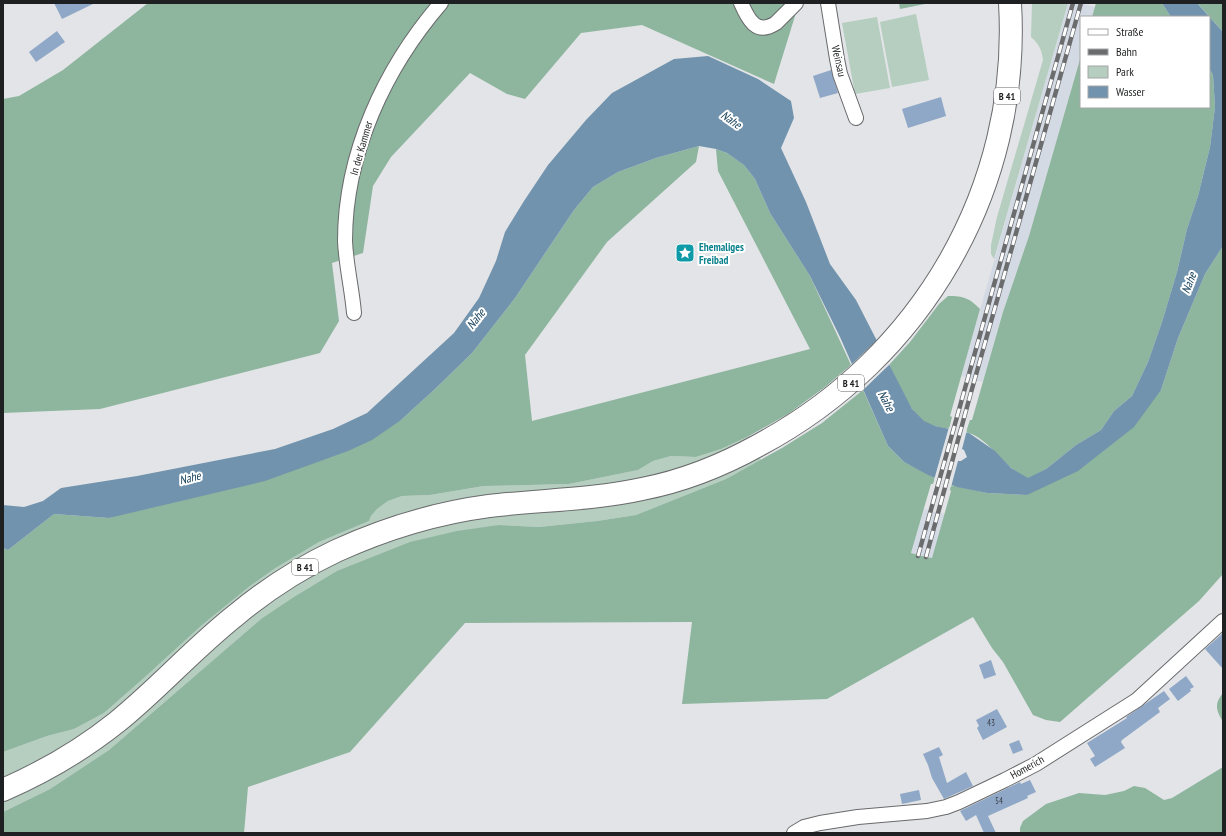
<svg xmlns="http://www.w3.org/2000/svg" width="1226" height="836" font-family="'PT Sans Narrow',sans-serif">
<rect width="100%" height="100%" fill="#e2e4e7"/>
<!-- built -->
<g fill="#d4dae3">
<path d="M 1068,3 L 1080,3 L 1095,7 L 1092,17 L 1081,17 L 1081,56 L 1029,236 L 1003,312 L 983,382 L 961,376 Z"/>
<path d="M 924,509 L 945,514 L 932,558 L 926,557 L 911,553 Z"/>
</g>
<!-- green -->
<g fill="#b5cebf">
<path d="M 1032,3 L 1068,3 L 994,259 L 991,254 L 991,245 L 997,217 L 1043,60 C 1042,50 1039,44 1031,37 Z"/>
<path d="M 916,14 L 929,80 L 892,87 L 880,22 Z"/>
<path d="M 877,17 L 890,88 L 855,94 L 842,23 Z"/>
<path d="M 749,436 L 761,460 L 726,479 L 636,515 L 597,521 L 539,527 L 499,525 L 261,619 L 109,750 L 50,789 L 3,812 L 3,752 L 47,736 L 74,729 L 104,713 L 145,677 L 202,625 L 250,586 L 274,569 L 319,542 L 369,521 L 371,516 L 377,509 L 388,501 L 402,496 L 430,495 L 484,486 L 569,484 L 638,470 L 653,461 L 671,456 L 696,457 L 721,449 Z"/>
</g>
<!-- forest -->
<g fill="#8eb59e">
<path d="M 148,3 L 799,3 L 774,84 L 642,25 L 581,33 L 525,99 L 507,94 L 470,73 L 391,157 L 373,186 L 363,253 L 332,263 L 339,321 L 320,353 L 100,409 L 3,413 L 3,99 L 19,96 L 63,70 Z"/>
<path d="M 899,3 L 930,3 L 900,9 Z"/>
<path d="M 1096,3 L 1162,3 L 1171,17 L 1092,17 Z"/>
<path d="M 1197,3 L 1223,3 L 1223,32 L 1200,6 Z"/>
<path d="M 1081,56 L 1081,107 L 1209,107 L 1209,68 L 1213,75 L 1215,107 L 1210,147 L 1198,196 L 1187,229 L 1177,272 L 1162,322 L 1148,362 L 1132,396 L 1114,411 L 1101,430 L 1076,445 L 1046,469 L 1028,479 C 1022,475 1015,471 1010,467 C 998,456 983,436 966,432 L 970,420 L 972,420 L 1003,312 L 1029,236 Z"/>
<path d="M 699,146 L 696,162 L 607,242 L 525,355 L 532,421 L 810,349 L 718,171 L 716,149 L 727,153 L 744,165 L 755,179 L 770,213 L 810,276 L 851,365 L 825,387 L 788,414 L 749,436 L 721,449 L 696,457 L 671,456 L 653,461 L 638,470 L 569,484 L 484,486 L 430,495 L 402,496 L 388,501 L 377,509 L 371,516 L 369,521 L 319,542 L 274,569 L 250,586 L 202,625 L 145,677 L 104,713 L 74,729 L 47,736 L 3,752 L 3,548 L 8,550 L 54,514 L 109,518 L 401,420 L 435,389 L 472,353 L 515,298 L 574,210 L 593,187 L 618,172 L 656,158 Z"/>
<path d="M 1223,246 L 1223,574 L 1199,601 L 1060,722 L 1046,720 L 1033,715 L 1003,662 L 992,648 L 973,617 L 827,699 L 682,704 L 692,622 L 465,623 L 350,752 L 248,787 L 244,833 L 3,833 L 3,812 L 50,789 L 109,750 L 261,619 L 294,597 L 337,571 L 410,542 L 457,531 L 499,525 L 539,527 L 597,521 L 636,515 L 726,479 L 782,448 L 822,423 L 863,390 L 888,446 L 904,462 L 935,478 L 933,484 L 931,484 L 911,553 L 926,557 L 932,558 L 951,491 L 950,490 L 951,485 L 987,493 L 1027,495 L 1161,390 L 1178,338 L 1205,274 Z"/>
<path d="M 948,296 C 964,296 969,298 980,309 L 950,416 L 952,417 L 949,429 C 941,427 931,426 924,422 C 910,413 897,380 889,365 L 910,342 L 939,304 Z"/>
<path d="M 1223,693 L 1223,722 C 1216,710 1214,704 1223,693 Z"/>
<path d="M 1223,767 L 1223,833 L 1020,833 L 1020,828 L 1023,821 L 1046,804 L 1079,793 L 1105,795 L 1124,791 L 1134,786 L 1145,788 L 1164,800 L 1172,798 Z"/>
</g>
<!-- water -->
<path fill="#7293ad" d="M 1162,3 L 1197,3 L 1223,32 L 1223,246 L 1205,274 L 1178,338 L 1161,390 L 1134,427 L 1078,471 L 1027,495 L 987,493 L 957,487 L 928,475 L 904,462 L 888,446 L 840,337 L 810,276 L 770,213 L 755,179 L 744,165 L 727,153 L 716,149 L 699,146 L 656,158 L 618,172 L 593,187 L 574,210 L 515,298 L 472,353 L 435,389 L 401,420 L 372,440 L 348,451 L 265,481 L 109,518 L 54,514 L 8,550 L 3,548 L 3,505 L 24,507 L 43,501 L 61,488 L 137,476 L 275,449 L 333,429 L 367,413 L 454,333 L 479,298 L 496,261 L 505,232 L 524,201 L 548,165 L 586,120 L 612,93 L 674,59 L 708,56 L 758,79 L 791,101 L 794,118 L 781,148 L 806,202 L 830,264 L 856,300 L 912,409 L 924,421 L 935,426 L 969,433 L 995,451 L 1011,468 L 1028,478 L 1046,469 L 1076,445 L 1101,430 L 1114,411 L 1132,396 L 1148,362 L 1162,322 L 1177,272 L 1187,229 L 1198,196 L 1210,147 L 1215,107 L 1213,75 L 1209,68 L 1209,17 L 1171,17 Z"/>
<!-- pier -->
<g fill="#e2e4e7">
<path d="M 878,339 L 890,364 L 861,392 L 850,366 Z"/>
<path d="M 949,427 L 967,430 L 962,449 L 964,450 L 967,457 L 961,461 L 958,461 L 951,487 L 934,480 Z"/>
</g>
<!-- building -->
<g fill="#90a8c7">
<path d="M 54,3 L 95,3 L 62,19 Z"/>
<path d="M 57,31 L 65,42 L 36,62 L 29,52 Z"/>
<path d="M 831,70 L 838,93 L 820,98 L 813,76 Z"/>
<path d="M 941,97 L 946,116 L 908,128 L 902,109 Z"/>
<path d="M 1223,633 L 1223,669 L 1205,649 Z"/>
<path d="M 991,660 L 996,675 L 984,679 L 979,665 Z"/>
<path d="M 1186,676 L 1194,687 L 1190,689 L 1191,691 L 1178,701 L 1169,689 Z"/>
<path d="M 1164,691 L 1170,699 L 1158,708 L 1160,712 L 1122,740 L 1121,742 L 1125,748 L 1095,767 L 1090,759 L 1095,756 L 1087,743 L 1127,718 L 1126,717 Z"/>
<path d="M 997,709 L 1007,727 L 983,740 L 977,728 L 979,726 L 976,720 Z"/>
<path d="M 1019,740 L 1023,750 L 1013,754 L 1009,744 Z"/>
<path d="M 939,747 L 943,755 L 939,757 L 947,783 L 966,772 L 973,786 L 944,799 L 932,778 L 928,765 L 923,754 Z"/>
<path d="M 1030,780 L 1036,792 L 1027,796 L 1028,798 L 988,816 L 996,833 L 984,833 L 976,815 L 966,821 L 960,811 L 1020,782 L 1021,784 Z"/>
<path d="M 919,790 L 921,800 L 902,804 L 900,794 Z"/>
</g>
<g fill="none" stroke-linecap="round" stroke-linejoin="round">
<defs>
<g id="minor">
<path d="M 741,3 C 748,19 756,36 776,23 L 796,3"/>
<path d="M 828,3 L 837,59 L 840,74 L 856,118"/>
<path d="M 354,313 C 352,289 346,265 345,241 C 345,153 385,68 441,3"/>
<path d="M 794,833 L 804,827 L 820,823 L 858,817 L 927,811 L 946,807 L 959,802 L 1005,780 L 1036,764 L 1137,700 L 1223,621"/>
</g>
<path id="primary" d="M 3,790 C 44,772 82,750 117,722 C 158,689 194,648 236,615 C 266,590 300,568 336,551 C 384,529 436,513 489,506 C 540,500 592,500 642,489 C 683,481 723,465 759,445 C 922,358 1021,188 1010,3"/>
</defs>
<!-- minor casing -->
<use href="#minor" stroke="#696a6c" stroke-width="16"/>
<!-- primary casing -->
<use href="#primary" stroke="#696a6c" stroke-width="24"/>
<!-- minor -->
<use href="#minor" stroke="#fff" stroke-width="14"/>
<!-- primary -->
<use href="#primary" stroke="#fff" stroke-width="22"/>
<defs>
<g id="rail">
<path d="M 918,556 L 1073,3"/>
<path d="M 926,557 L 970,396 L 1081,3"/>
</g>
</defs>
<!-- rail casing -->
<use href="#rail" stroke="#6a6c6e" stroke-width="4.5"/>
<!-- rail -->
<use href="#rail" stroke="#fff" stroke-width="3" stroke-dasharray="9" stroke-linecap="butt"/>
</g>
<!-- icons -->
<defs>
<symbol id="sight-square" viewBox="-11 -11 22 22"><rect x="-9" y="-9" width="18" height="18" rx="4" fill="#0f9aa8" stroke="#fff"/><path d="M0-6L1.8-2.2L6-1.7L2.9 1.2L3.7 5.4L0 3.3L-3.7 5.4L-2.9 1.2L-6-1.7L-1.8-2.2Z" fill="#fff"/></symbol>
</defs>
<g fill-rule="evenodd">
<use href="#sight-square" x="674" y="242" width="22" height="22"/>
</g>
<g text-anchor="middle" stroke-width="4" stroke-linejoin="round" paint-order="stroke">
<!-- number labels -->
<g font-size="9" fill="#3b424a">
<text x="991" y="726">43</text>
<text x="999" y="804">54</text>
</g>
<!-- shield labels -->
<g fill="#fff" stroke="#626364" stroke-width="1">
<rect x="994" y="88" width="26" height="16" rx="3"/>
<rect x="838" y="375" width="26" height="16" rx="3"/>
<rect x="292" y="559" width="26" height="16" rx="3"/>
</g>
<g font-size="10" font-weight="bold" fill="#1f2021">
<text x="1007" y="100">B 41</text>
<text x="851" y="387">B 41</text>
<text x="305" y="571">B 41</text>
</g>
<!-- street labels -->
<g font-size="11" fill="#1f2021" stroke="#fff">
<text transform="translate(839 61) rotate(77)" y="4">Weinsau</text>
<text transform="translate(361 148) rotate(-74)" y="4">In der Kammer</text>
<text transform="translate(1027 767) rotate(-29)" y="4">Homerich</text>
</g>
<!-- culture labels -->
<g font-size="11" font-weight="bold" fill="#0d838f" stroke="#fff" text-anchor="start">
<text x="699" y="251">Ehemaliges<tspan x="699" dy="13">Freibad</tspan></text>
</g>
<!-- water labels -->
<g font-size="12" font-style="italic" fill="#113c57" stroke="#fff">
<text transform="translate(731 120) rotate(35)" y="4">Nahe</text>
<text transform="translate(1189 283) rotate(-69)" y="4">Nahe</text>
<text transform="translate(476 319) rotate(-52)" y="4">Nahe</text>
<text transform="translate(886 401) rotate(62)" y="4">Nahe</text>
<text transform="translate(190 478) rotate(-14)" y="4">Nahe</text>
</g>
</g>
<!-- border -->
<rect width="1226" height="836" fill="none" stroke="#1f2021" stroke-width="8"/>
<!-- legend -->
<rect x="1080" y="16" width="130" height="92" fill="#ffffff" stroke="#a5a6a6"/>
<rect x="1088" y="29" width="20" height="6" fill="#ffffff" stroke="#a5a6a6"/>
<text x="1116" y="36" font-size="12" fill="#1f2021">Straße</text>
<rect x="1088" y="49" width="20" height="6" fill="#6a6c6e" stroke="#a5a6a6"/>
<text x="1116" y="56" font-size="12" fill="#1f2021">Bahn</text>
<rect x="1088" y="66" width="20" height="12" fill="#b5cebf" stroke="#a5a6a6"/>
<text x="1116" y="76" font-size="12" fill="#1f2021">Park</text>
<rect x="1088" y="86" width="20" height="12" fill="#7293ad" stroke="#a5a6a6"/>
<text x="1116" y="96" font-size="12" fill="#1f2021">Wasser</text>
</svg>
